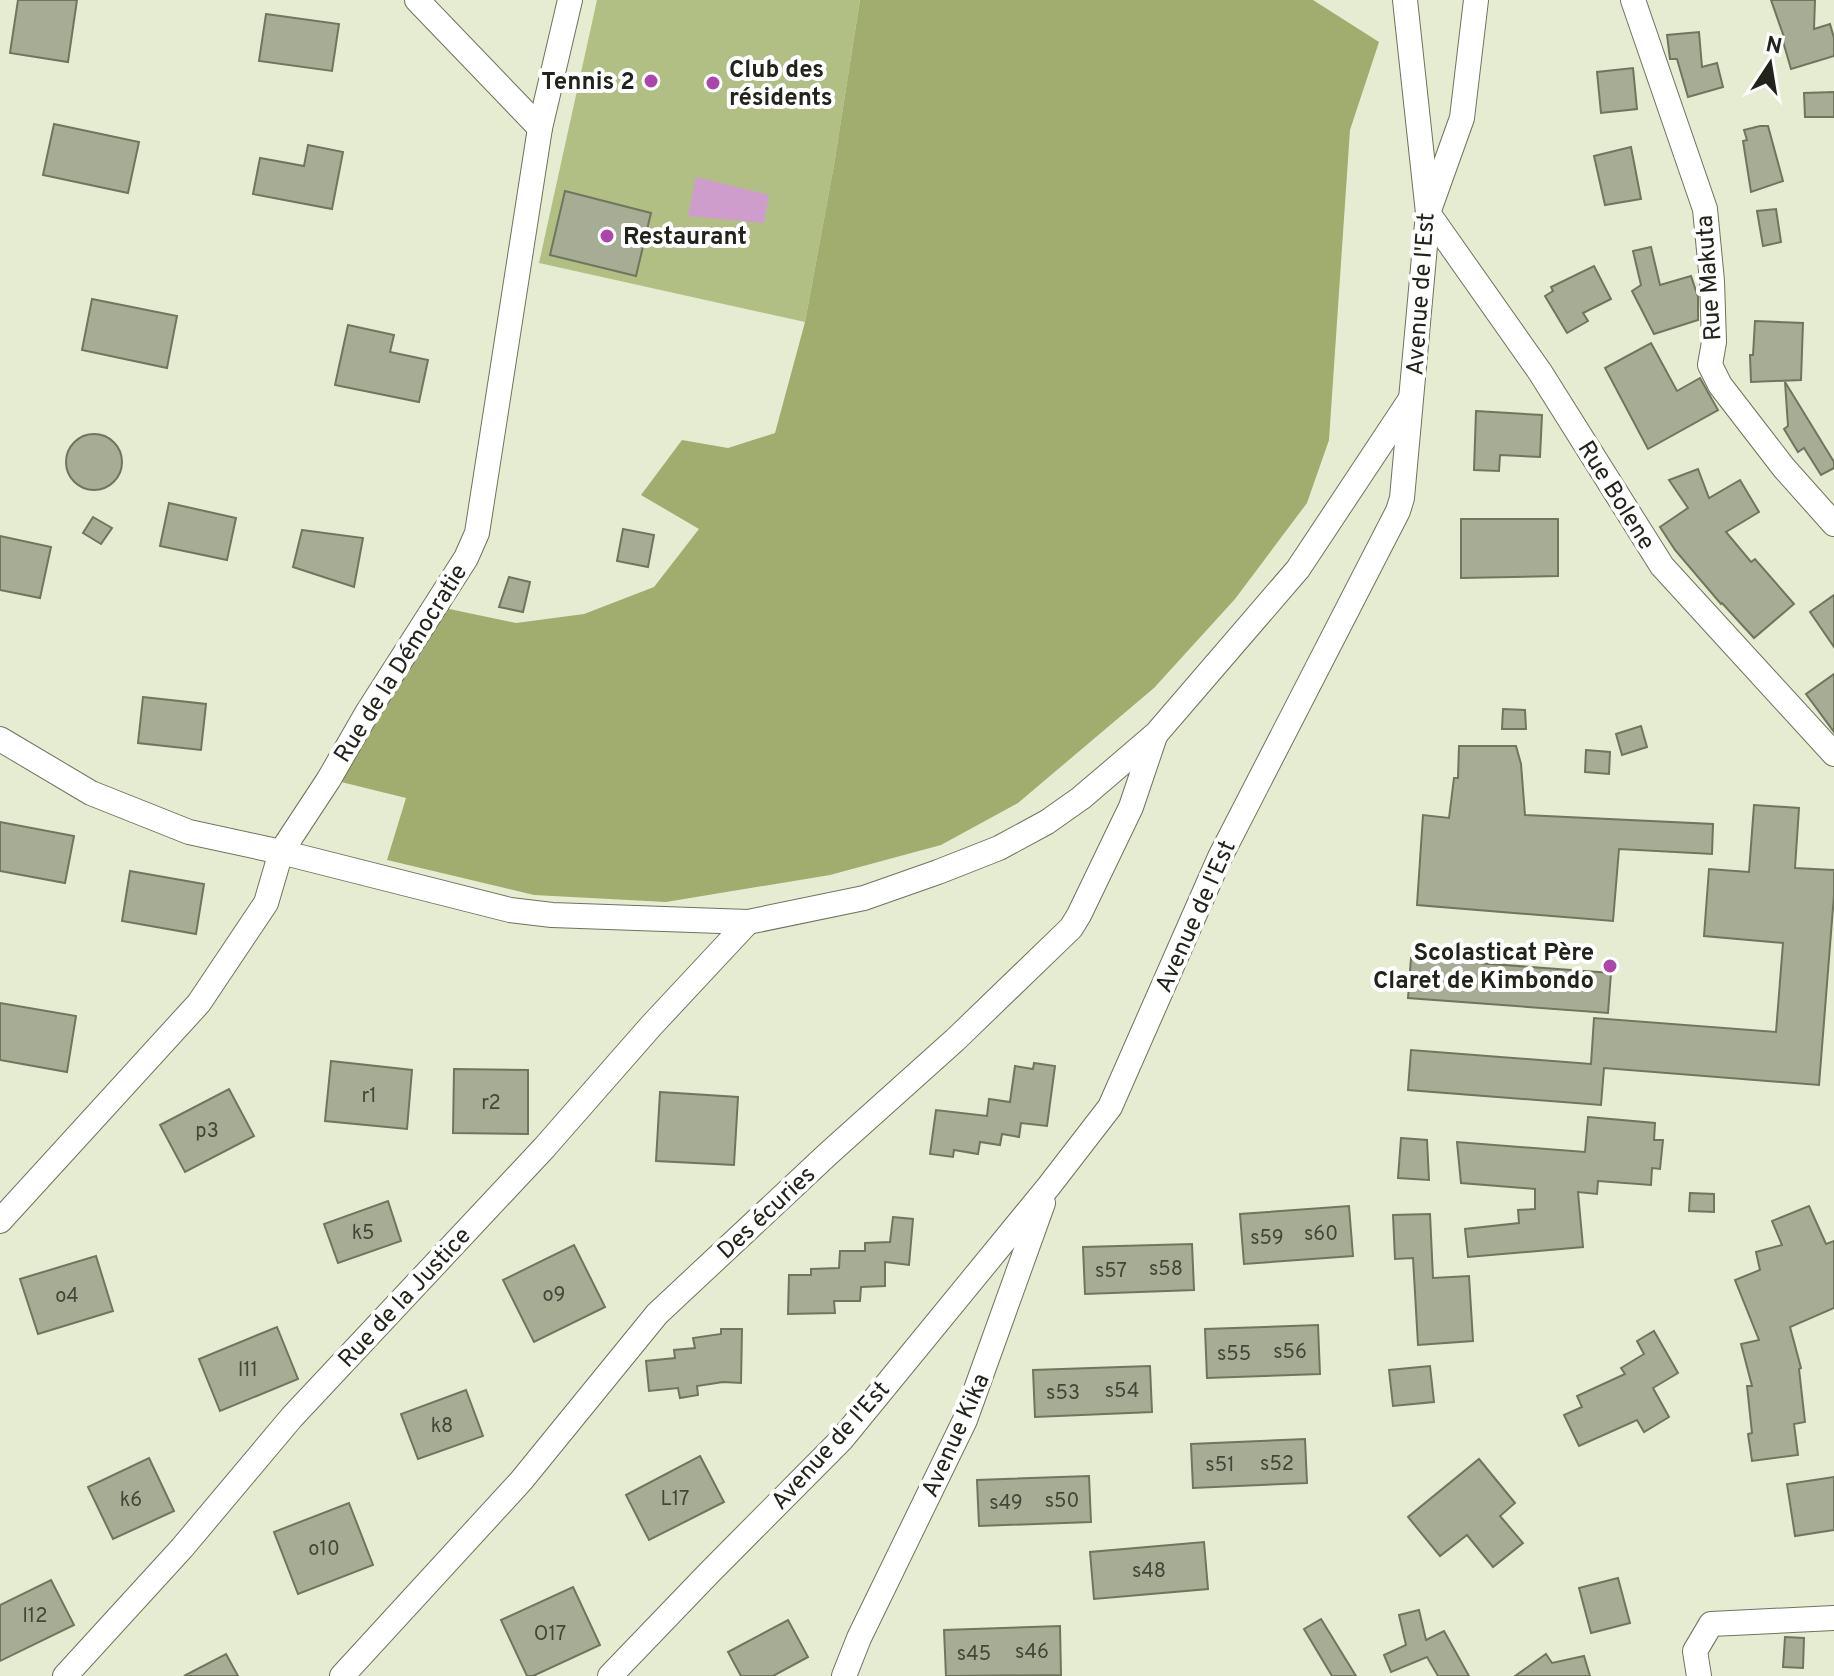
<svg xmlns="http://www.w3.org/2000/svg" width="1834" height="1676" font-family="Overpass,sans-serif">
<rect width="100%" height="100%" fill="#e6ecd2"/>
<!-- green -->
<path fill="#b2bf84" d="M 597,0 L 860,0 L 834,165 L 805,322 L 539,263 Z"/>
<!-- forest -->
<path fill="#a0ad6e" d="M 860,0 L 1313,0 L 1379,42 L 1350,130 L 1329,440 L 1307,503 L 1235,599 L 1154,688 L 1018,803 L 941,845 L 830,875 L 666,902 L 534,895 L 387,860 L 406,798 L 329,779 L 435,606 L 516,623 L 584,614 L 654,587 L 699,529 L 641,495 L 682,440 L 728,448 L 775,433 L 805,322 L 834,165 Z"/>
<!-- water -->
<path fill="#cf9dcc" d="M 696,177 L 769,195 L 764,223 L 688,216 Z"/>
<!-- building -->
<g fill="#a7ad94" stroke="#70755e" stroke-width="2">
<path d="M 18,0 L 77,0 L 68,62 L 10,53 Z"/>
<path d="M 1771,0 L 1815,0 L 1814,29 L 1830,24 L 1834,38 L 1834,56 L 1791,69 L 1782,38 L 1784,37 Z"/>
<path d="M 266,14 L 339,24 L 332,71 L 259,61 Z"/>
<path d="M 1699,32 L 1702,67 L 1717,63 L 1723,87 L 1688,97 L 1677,59 L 1670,59 L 1667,35 Z"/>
<path d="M 1633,68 L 1637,109 L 1601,113 L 1597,72 Z"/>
<path d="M 1834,92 L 1834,117 L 1805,117 L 1804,93 Z"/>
<path d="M 54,124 L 139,142 L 128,193 L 43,175 Z"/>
<path d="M 1760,126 L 1768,126 L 1783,181 L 1751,192 L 1743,141 L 1747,140 L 1744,130 Z"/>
<path d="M 308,145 L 343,152 L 332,209 L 253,194 L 260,158 L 304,166 Z"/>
<path d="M 1631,147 L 1641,199 L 1605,205 L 1594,156 Z"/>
<path d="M 565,191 L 651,213 L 636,276 L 550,255 Z"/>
<path d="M 1776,209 L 1781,242 L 1763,246 L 1757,211 Z"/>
<path d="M 1651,247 L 1660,285 L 1691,276 L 1698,297 L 1698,320 L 1654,334 L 1632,291 L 1641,285 L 1633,251 Z"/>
<path d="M 1594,266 L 1611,299 L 1583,313 L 1588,321 L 1567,333 L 1545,296 L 1553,291 L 1551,287 Z"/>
<path d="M 92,299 L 177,316 L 167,368 L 82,350 Z"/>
<path d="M 1755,321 L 1803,323 L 1801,380 L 1751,382 L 1750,355 L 1753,355 Z"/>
<path d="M 348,325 L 394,335 L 390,352 L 428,360 L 419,402 L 335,385 Z"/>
<path d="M 1651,343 L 1677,391 L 1700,378 L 1718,410 L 1648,449 L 1605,368 Z"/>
<path d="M 1785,382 L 1834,462 L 1834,468 L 1821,475 L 1804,448 L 1798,452 L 1784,429 L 1788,426 Z"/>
<path d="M 1476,411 L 1542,415 L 1540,457 L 1500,455 L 1499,471 L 1474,470 Z"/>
<circle cx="94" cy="462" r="28"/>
<path d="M 1698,469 L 1709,498 L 1740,480 L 1759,512 L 1726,532 L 1751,562 L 1755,559 L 1794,604 L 1754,638 L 1722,603 L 1721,604 L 1675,550 L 1660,527 L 1688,508 L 1669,480 Z"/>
<path d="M 169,503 L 236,518 L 227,560 L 160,546 Z"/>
<path d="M 93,517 L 112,528 L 101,544 L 83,533 Z"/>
<path d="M 1461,519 L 1558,519 L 1558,576 L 1461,578 Z"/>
<path d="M 623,529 L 654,535 L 648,567 L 617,561 Z"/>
<path d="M 302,530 L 363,538 L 354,587 L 293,567 Z"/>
<path d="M 0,536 L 51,547 L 40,598 L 0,590 Z"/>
<path d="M 509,577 L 530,582 L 523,612 L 499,607 Z"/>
<path d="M 1834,595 L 1834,647 L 1810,612 Z"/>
<path d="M 1834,674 L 1834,732 L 1806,694 Z"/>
<path d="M 143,697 L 206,704 L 201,750 L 138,743 Z"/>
<path d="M 1503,709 L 1525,710 L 1526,729 L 1502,729 Z"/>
<path d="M 1641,726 L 1647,747 L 1622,755 L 1616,734 Z"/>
<path d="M 1459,746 L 1516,746 L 1521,764 L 1525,815 L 1713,824 L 1712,854 L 1619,849 L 1613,921 L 1417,905 L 1423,815 L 1449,818 L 1454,778 L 1458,778 Z"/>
<path d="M 1586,750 L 1610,752 L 1609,774 L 1585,772 Z"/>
<path d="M 1754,805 L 1799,808 L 1795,868 L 1834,870 L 1834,895 L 1819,1085 L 1604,1068 L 1601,1105 L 1408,1090 L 1411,1050 L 1591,1064 L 1594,1018 L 1776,1032 L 1783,943 L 1704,936 L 1709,869 L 1749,872 Z"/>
<path d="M 0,822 L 74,836 L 65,883 L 0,871 Z"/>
<path d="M 130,871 L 204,884 L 196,934 L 122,921 Z"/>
<path d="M 1411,958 L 1611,973 L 1608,1013 L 1408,998 Z"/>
<path d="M 0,1003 L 76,1016 L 67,1072 L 0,1060 Z"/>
<path d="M 331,1061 L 412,1070 L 407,1129 L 325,1121 Z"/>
<path d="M 1034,1063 L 1055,1066 L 1047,1126 L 1021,1123 L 1019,1137 L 1002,1134 L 1000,1145 L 980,1142 L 978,1154 L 954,1150 L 953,1157 L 930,1154 L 936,1110 L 987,1116 L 989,1099 L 1010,1102 L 1015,1066 L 1033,1069 Z"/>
<path d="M 454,1069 L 528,1070 L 528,1134 L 453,1133 Z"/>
<path d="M 229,1089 L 254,1136 L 185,1172 L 160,1125 Z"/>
<path d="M 660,1092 L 738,1097 L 734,1165 L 656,1161 Z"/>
<path d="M 1588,1117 L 1655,1123 L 1654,1140 L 1663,1140 L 1660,1169 L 1652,1168 L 1651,1185 L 1598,1181 L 1597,1194 L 1578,1192 L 1583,1247 L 1468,1257 L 1465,1229 L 1519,1223 L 1518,1210 L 1535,1209 L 1535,1189 L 1461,1183 L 1457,1142 L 1585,1152 Z"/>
<path d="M 1401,1138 L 1427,1140 L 1429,1180 L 1398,1178 Z"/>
<path d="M 1690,1193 L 1714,1194 L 1714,1212 L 1689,1211 Z"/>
<path d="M 388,1201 L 401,1241 L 338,1263 L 324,1224 Z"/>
<path d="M 1349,1206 L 1353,1256 L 1244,1264 L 1240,1214 Z"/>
<path d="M 1809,1206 L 1826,1244 L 1834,1241 L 1834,1308 L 1790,1327 L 1801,1368 L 1799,1369 L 1805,1422 L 1794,1424 L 1798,1455 L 1752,1461 L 1748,1434 L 1752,1433 L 1747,1386 L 1752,1386 L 1741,1344 L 1759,1340 L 1735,1280 L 1760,1270 L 1756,1252 L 1782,1245 L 1772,1221 Z"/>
<path d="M 1430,1214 L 1433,1278 L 1469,1276 L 1473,1341 L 1418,1345 L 1413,1258 L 1395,1259 L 1393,1215 Z"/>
<path d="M 893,1217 L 913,1219 L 909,1265 L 885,1262 L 885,1286 L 861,1287 L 860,1301 L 834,1301 L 835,1313 L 788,1314 L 789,1275 L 811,1275 L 811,1269 L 839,1268 L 840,1251 L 865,1251 L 865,1243 L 890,1242 Z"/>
<path d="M 1192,1244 L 1194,1290 L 1085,1294 L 1083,1247 Z"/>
<path d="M 574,1245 L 605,1307 L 534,1342 L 503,1280 Z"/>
<path d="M 96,1256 L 113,1311 L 38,1334 L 20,1279 Z"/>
<path d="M 1318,1325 L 1320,1374 L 1207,1378 L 1205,1329 Z"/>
<path d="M 277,1327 L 298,1379 L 220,1411 L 199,1359 Z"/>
<path d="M 721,1329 L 742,1329 L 741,1383 L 723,1382 L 697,1386 L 698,1395 L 680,1398 L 678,1388 L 649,1391 L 646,1361 L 675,1358 L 674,1350 L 695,1348 L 693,1338 L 721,1334 Z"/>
<path d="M 1654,1331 L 1678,1373 L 1653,1388 L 1669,1417 L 1644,1432 L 1637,1420 L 1579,1446 L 1564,1415 L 1582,1407 L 1577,1396 L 1625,1374 L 1621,1368 L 1644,1354 L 1637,1341 Z"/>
<path d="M 1150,1366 L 1152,1412 L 1035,1417 L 1033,1370 Z"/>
<path d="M 1430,1366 L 1434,1402 L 1393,1406 L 1389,1370 Z"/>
<path d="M 466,1390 L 483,1436 L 418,1459 L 401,1414 Z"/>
<path d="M 1305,1439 L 1307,1483 L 1193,1488 L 1191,1444 Z"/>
<path d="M 700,1456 L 724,1502 L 649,1540 L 626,1495 Z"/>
<path d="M 149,1458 L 174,1511 L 113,1539 L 88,1487 Z"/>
<path d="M 1479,1459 L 1515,1503 L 1500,1516 L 1523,1543 L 1493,1567 L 1467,1535 L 1440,1556 L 1408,1517 Z"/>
<path d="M 1089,1476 L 1091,1522 L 979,1526 L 977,1480 Z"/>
<path d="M 1834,1477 L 1834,1530 L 1795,1536 L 1787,1484 Z"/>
<path d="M 349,1503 L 373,1565 L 298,1594 L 274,1532 Z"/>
<path d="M 1204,1542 L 1208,1589 L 1094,1599 L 1090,1552 Z"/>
<path d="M 1618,1578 L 1630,1623 L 1591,1633 L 1579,1588 Z"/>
<path d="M 51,1580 L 74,1625 L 0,1661 L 0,1605 Z"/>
<path d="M 573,1587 L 600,1645 L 533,1676 L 527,1676 L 501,1620 Z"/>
<path d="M 1419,1610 L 1426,1640 L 1444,1631 L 1469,1676 L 1438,1676 L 1427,1657 L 1391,1672 L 1384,1655 L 1406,1645 L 1399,1615 Z"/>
<path d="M 1321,1619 L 1356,1676 L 1332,1676 L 1304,1629 Z"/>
<path d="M 788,1620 L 808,1657 L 773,1676 L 741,1676 L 728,1652 Z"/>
<path d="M 1060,1626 L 1061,1675 L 946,1676 L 944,1630 Z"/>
<path d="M 1785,1637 L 1804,1638 L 1803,1668 L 1783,1667 Z"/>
<path d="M 226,1654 L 238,1676 L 184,1676 Z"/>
<path d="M 1546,1654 L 1552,1663 L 1584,1656 L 1590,1676 L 1515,1676 Z"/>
</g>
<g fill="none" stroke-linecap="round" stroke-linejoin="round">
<defs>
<g id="minor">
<path d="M 417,0 L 540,128"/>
<path d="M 1476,0 L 1462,118 L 1428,213 L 1540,372 L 1662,566 L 1834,754"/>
<path d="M 1633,0 L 1705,209 L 1712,281 L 1714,342 L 1710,365 L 1720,385 L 1784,468 L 1834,524"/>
<path d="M 0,739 L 91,793 L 189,832 L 281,852 L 510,910 L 552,915 L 748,922 L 864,898 L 938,872 L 999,848 L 1047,822 L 1081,798 L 1156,734 L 1298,569 L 1410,400"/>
<path d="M 0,1221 L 199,1003 L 266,903 L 281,852 L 329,779 L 367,713 L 466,558 L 477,533 L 540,128 L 570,0"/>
<path d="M 65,1676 L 182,1548 L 292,1417 L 544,1148 L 651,1026 L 748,922"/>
<path d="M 342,1676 L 521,1481 L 657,1314 L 829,1153 L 955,1040 L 1071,928 L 1079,915 L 1131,807 L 1155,736"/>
<path d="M 610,1676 L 709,1573 L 842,1439 L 1049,1186 L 1110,1107 L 1220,857 L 1398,511 L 1402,498 L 1428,213 L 1405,0"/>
<path d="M 844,1676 L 859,1638 L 965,1420 L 1043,1203"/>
<path d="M 1699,1676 L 1695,1651 L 1711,1624 L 1834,1618"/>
</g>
</defs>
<!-- minor casing -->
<use href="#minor" stroke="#6e735d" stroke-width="26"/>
<!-- minor -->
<use href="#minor" stroke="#fff" stroke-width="24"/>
</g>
<!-- markers -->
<g fill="#ac46ab" stroke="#fff" stroke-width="3">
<circle cx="651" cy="81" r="8"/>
<circle cx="713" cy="83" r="8"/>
<circle cx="607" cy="236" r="8"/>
<circle cx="1610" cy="966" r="8"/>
</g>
<g text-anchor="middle" stroke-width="8" stroke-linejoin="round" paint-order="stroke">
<!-- number labels -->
<g font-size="20" fill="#434639">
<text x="369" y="1102">r1</text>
<text x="491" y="1109">r2</text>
<text x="207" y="1137">p3</text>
<text x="363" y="1239">k5</text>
<text x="1321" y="1240">s60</text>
<text x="1267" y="1244">s59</text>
<text x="1166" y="1275">s58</text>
<text x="1111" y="1277">s57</text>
<text x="554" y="1301">o9</text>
<text x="67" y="1302">o4</text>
<text x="1290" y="1358">s56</text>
<text x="1234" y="1360">s55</text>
<text x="248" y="1376">l11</text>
<text x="1122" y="1397">s54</text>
<text x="1063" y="1399">s53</text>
<text x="442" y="1432">k8</text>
<text x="1277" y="1470">s52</text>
<text x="1220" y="1471">s51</text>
<text x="675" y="1505">L17</text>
<text x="131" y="1506">k6</text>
<text x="1062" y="1507">s50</text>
<text x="1006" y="1509">s49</text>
<text x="324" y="1555">o10</text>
<text x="1149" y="1577">s48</text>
<text x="35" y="1622">l12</text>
<text x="550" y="1640">O17</text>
<text x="1032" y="1658">s46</text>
<text x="974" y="1660">s45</text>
</g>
<!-- poi labels -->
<g font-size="24" font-weight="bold" fill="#22241b" stroke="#fff" text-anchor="start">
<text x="729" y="77">Club des<tspan x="729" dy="28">résidents</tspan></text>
<text x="635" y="89" text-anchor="end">Tennis 2</text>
<text x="623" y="244">Restaurant</text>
<text x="1594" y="960" text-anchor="end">Scolasticat Père<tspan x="1594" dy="28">Claret de Kimbondo</tspan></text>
</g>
<!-- street labels -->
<g font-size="24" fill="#22241b" stroke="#fff">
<text transform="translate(1708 278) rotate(-94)" y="8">Rue Makuta</text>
<text transform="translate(1420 294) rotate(-86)" y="8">Avenue de l'Est</text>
<text transform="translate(1617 495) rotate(58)" y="8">Rue Bolene</text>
<text transform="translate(400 663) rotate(-58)" y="8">Rue de la Démocratie</text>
<text transform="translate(1195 916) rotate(-66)" y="8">Avenue de l'Est</text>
<text transform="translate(766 1212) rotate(-43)" y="8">Des écuries</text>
<text transform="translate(404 1297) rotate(-47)" y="8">Rue de la Justice</text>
<text transform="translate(955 1435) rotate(-66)" y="8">Avenue Kika</text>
<text transform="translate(830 1445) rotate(-48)" y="8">Avenue de l'Est</text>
</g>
</g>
<!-- north arrow -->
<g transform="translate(1770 64) rotate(12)" stroke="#ffffff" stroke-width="6" paint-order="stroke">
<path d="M0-6L14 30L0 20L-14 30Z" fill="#22241b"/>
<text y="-12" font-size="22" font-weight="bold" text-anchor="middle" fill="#22241b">N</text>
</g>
</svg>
